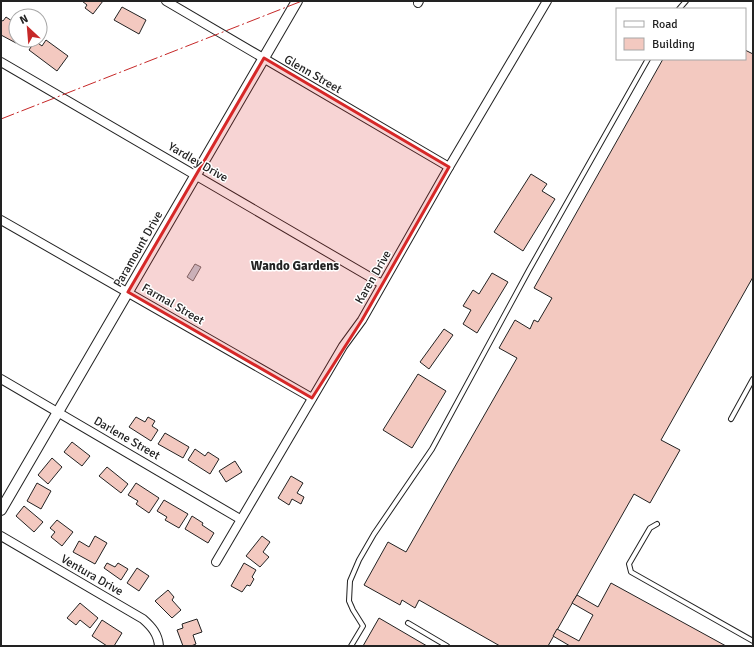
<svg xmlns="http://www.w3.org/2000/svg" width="754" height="647" font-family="Signika,sans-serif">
<rect width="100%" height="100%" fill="#fff"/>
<!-- water -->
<path fill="#c7d3dd" stroke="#6f6f6f" d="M 195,264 L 201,267 L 193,281 L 187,277 Z"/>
<!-- building -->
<g fill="#f3c9c0" stroke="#222">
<path d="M 82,1 L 103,1 L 93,14 L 85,8 L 87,5 Z"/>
<path d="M 122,7 L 146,20 L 139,34 L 114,20 Z"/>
<path d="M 6,17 L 12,21 L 11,24 L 16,27 L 16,40 L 17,40 L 16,43 L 1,35 L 1,20 L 3,21 Z"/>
<path d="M 46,40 L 68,56 L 57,71 L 29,50 L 35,41 L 42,46 Z"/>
<path d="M 745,50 L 753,54 L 753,277 L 661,440 L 680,450 L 650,503 L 634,494 L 548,646 L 500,646 L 419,600 L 415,608 L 402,600 L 400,605 L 364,585 L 388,542 L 406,552 L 517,358 L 499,348 L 515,320 L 530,329 L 534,320 L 538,322 L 552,298 L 534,288 L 663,59 L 745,59 Z"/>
<path d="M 531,174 L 547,184 L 542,191 L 555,199 L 523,251 L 494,232 Z"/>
<path d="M 492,273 L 508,282 L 477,333 L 463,324 L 471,310 L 463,306 L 473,290 L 479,294 Z"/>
<path d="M 444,329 L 453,335 L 429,369 L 420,362 Z"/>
<path d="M 418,374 L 446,391 L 412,448 L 383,430 Z"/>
<path d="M 136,417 L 145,422 L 148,417 L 155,421 L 152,426 L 158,430 L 151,441 L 129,427 Z"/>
<path d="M 165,433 L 189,447 L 183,458 L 158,444 Z"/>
<path d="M 72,442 L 90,456 L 82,466 L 64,452 Z"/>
<path d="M 195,449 L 205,456 L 208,452 L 219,459 L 210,474 L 188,460 Z"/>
<path d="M 52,458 L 62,467 L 48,484 L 38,475 Z"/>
<path d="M 235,461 L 242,472 L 226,482 L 219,471 Z"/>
<path d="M 107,467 L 128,484 L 121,493 L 99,476 Z"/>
<path d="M 291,476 L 303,483 L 297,493 L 304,497 L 301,504 L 292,499 L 289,505 L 278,498 Z"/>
<path d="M 37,483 L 51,491 L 41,509 L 27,501 Z"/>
<path d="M 136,483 L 159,498 L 149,513 L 136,504 L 138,501 L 128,495 Z"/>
<path d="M 164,500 L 188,514 L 179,528 L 165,520 L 167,517 L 157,511 Z"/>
<path d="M 24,506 L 43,522 L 34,532 L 16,516 Z"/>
<path d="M 192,516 L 203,523 L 202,525 L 214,533 L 208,543 L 185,529 Z"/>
<path d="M 57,520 L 73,532 L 62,546 L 51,537 L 55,532 L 50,528 Z"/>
<path d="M 95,536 L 107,543 L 95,564 L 73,552 L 79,541 L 89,547 Z"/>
<path d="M 262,536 L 270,542 L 263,552 L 269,557 L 260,567 L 246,556 Z"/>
<path d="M 107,563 L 115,567 L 118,563 L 128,569 L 121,580 L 104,568 Z"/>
<path d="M 244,563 L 256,570 L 252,577 L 254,579 L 250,586 L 247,585 L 242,592 L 231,586 Z"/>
<path d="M 137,568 L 149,576 L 139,591 L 127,583 Z"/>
<path d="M 611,583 L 726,646 L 570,646 L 553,636 L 557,629 L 579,641 L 593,615 L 572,603 L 577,595 L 598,607 Z"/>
<path d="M 168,590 L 174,597 L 172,600 L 181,610 L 172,618 L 155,601 Z"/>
<path d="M 80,603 L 98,618 L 90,628 L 80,620 L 76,625 L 67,618 Z"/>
<path d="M 379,618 L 427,646 L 363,646 Z"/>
<path d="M 197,619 L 202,632 L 193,635 L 196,644 L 191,646 L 183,646 L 177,630 L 183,628 L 182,624 Z"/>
<path d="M 102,620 L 122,633 L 114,646 L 107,646 L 92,636 Z"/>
</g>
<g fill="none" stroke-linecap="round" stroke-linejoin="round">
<defs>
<g id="service">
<path d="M 679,9 L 686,1"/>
<path d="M 731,419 L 753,379"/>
<path d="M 657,524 L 650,528 L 629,564 L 631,572 L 753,641"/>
<path d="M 408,623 L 447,646"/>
<path d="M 351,646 L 363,626 L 353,610 L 349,601 L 350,581 L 359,560 L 374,534 L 432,449 L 529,270 L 648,59"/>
</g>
<g id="minor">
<path d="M 166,1 L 449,167"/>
<path d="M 418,3 L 419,1"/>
<path d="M 1,62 L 382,284"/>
<path d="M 1,220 L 312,398"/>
<path d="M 1,379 L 240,519"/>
<path d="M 1,536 L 143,619 C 152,627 158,634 159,646"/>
<path d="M 216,562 L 343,346 L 362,320 L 449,167 L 547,1"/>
</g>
<path id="tertiary" d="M 1,510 L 297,1"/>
</defs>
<!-- service casing -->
<use href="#service" stroke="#222" stroke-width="6"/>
<!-- minor casing -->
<use href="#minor" stroke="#222" stroke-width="10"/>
<!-- tertiary casing -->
<use href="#tertiary" stroke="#222" stroke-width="12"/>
<!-- service -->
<use href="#service" stroke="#fff" stroke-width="4"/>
<!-- minor -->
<use href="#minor" stroke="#fff" stroke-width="8"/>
<!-- tertiary -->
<use href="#tertiary" stroke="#fff" stroke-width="10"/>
<!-- power -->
<path stroke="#c62828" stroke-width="1" stroke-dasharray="14 3 2 3" stroke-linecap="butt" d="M 1,119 L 302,1"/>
</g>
<!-- marked area -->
<path fill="#d62828" fill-opacity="0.2" stroke="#d62828" stroke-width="3" stroke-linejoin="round" d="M 264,58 L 449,167 L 362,320 L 312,398 L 128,292 Z"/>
<g text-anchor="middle" stroke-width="3" stroke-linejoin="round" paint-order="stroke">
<!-- street labels -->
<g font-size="12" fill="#222" stroke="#fff">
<text transform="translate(313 74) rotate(30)" y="4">Glenn Street</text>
<text transform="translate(198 162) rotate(30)" y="4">Yardley Drive</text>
<text transform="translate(138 249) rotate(-60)" y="4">Paramount Drive</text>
<text transform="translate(373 277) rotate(-60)" y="4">Karen Drive</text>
<text transform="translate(173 304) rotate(30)" y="4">Farmal Street</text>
<text transform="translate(127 438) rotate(30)" y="4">Darlene Street</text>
<text transform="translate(92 575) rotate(30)" y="4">Ventura Drive</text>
</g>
<!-- neighbourhood labels -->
<g font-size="13" font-weight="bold" fill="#222" stroke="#fff">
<text x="295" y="270">Wando Gardens</text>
</g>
</g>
<!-- border -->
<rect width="754" height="647" fill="none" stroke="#222222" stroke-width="4"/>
<!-- legend -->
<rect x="616" y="8" width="130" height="52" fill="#ffffff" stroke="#a7a7a7"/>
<rect x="624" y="21" width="20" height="6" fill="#ffffff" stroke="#a7a7a7"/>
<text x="652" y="28" font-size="12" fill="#222222">Road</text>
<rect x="624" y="38" width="20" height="12" fill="#f3c9c0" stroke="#a7a7a7"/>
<text x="652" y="48" font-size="12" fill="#222222">Building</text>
<!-- north arrow -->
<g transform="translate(28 28) rotate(334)"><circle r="19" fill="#ffffff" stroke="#a7a7a7"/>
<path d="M0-3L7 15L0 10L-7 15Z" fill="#c62828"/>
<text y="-6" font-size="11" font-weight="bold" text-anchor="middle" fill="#222222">N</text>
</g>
</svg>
